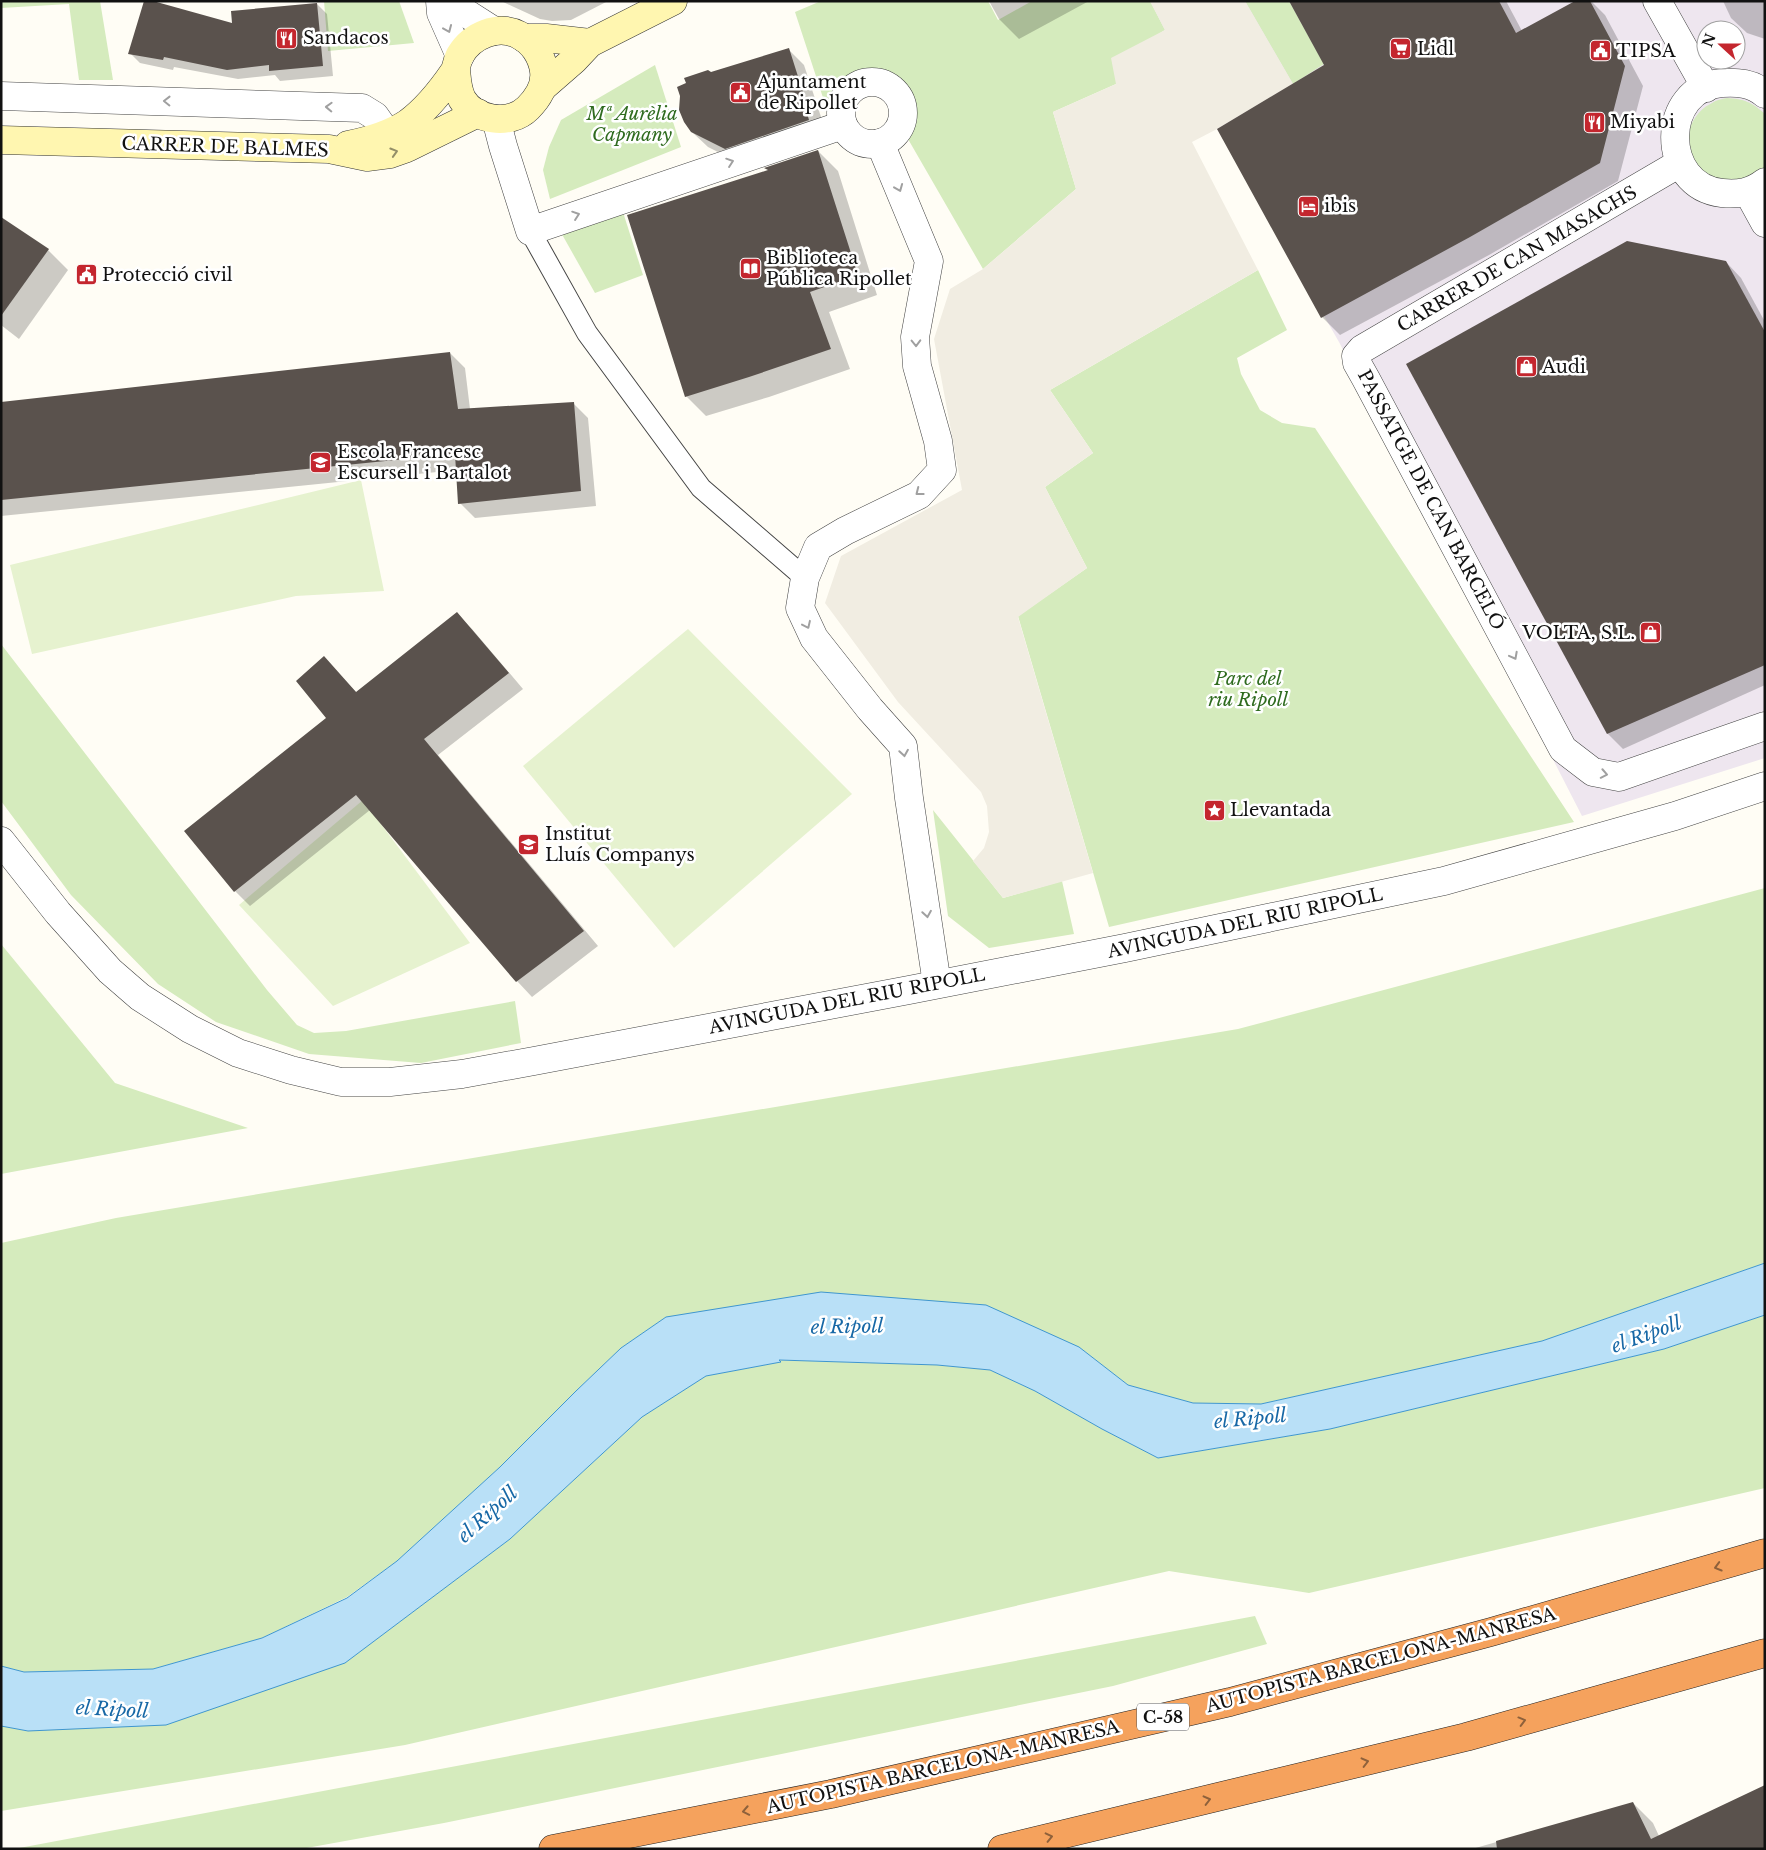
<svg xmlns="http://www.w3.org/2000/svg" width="1766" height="1850" font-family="'Libre Baskerville',serif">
<rect width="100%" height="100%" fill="#fffdf5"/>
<!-- industrial -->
<path fill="#eee6ef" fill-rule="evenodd" d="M 1150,1 L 1765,1 L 1765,758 L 1582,816 L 1339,342 L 1200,99 ZM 1706,30 L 1736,30 L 1736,60 L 1706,60 Z"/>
<!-- green -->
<g fill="#d5ebbd">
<path d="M 1,1 L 100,1 L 113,80 L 79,80 L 69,4 L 1,8 Z"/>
<path d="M 324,1 L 399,1 L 414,43 L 328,51 Z"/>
<path d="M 821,1 L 988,1 L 998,20 L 1032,1 L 1150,1 L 1165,30 L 1157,35 L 1116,84 L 1053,112 L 1076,189 L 983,269 L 908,139 L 916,115 L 909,90 L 891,78 L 864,73 L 845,81 L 829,116 L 795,12 Z"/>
<path d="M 1245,1 L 1289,1 L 1324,64 L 1293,84 Z"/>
<path d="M 655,65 L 681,147 L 550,199 L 543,170 L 549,147 L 561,120 Z"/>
<path d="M 1727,98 C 1744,99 1752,102 1765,114 L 1765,169 L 1743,183 L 1704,176 C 1699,169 1692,160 1689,152 C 1683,133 1695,111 1712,103 C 1716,100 1722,99 1727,98 Z"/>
<path d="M 622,209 L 643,275 L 595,293 L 559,229 Z"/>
<path d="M 1258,270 L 1287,330 L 1237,358 L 1241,374 L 1260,410 L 1282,423 L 1315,428 L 1574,822 L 1109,927 L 1018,616 L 1087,568 L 1045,487 L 1093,453 L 1050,390 Z"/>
<path d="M 1,644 L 267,990 L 297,1025 L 314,1033 L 346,1031 L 515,1001 L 521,1043 L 421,1063 L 309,1054 L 216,1022 L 158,984 L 71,895 L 1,801 Z"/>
<path d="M 933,810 L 1003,898 L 1062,881 L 1074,934 L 989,948 L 948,916 Z"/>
<path d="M 1765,888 L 1765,1263 L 1542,1341 L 1261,1404 L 1193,1403 L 1128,1385 L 1079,1347 L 666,1317 L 621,1348 L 576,1391 L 500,1467 L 397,1561 L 347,1597 L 262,1638 L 153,1669 L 24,1672 L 1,1666 L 1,1243 L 116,1218 L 1238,1029 Z"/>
<path d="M 1,944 L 115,1083 L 248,1128 L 1,1174 Z"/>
<path d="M 1765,1315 L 1765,1488 L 1309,1593 L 1169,1571 L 405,1745 L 1,1811 L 1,1726 L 28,1731 L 345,1663 L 510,1539 L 642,1417 L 706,1376 L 780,1362 L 777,1360 L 937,1365 L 990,1370 L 1035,1391 L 1102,1429 L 1158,1458 L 1330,1429 L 1664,1349 Z"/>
<path d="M 1255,1616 L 1267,1644 L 1113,1686 L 444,1823 L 301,1849 L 14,1849 Z"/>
</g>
<!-- pitch -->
<g fill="#e6f2cf">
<path d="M 361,480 L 384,591 L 296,596 L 32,654 L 10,565 Z"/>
<path d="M 688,629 L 852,794 L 674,948 L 523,766 Z"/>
<path d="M 363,800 L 470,943 L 333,1006 L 239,905 Z"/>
</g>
<!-- plaza -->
<path fill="#f1ede2" d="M 1150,1 L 1245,1 L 1293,84 L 1217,129 L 1192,142 L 1258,270 L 1050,390 L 1093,453 L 1045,487 L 1087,568 L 1018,617 L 1093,873 L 1003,898 L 973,861 L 984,848 L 989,832 L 987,806 L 981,792 L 898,702 L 825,603 L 841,556 L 962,490 L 934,339 L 950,289 L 983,269 L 1076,189 L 1053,112 L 1116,84 L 1111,58 L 1165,30 Z"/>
<!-- water -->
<path fill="#b9e0f7" stroke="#3f96cf" d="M 1765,1263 L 1765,1315 L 1664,1349 L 1330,1429 L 1158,1458 L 1102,1429 L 1035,1391 L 990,1370 L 937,1365 L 779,1360 L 781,1362 L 706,1376 L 642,1417 L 510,1539 L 345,1663 L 166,1725 L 28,1731 L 1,1726 L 1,1666 L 24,1672 L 153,1669 L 262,1638 L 347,1598 L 397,1561 L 500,1467 L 576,1391 L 621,1348 L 666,1317 L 821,1292 L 986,1305 L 1079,1347 L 1128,1385 L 1193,1403 L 1261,1404 L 1542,1341 Z"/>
<!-- shadow -->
<g fill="#0003">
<path d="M 501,1 L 608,1 L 571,20 L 552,21 L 540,19 Z"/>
<path d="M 989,1 L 1089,1 L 1019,39 L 999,19 Z"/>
<path d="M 1291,1 L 1506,1 L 1522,31 L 1578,1 L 1591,1 L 1605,15 L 1643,86 L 1618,181 L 1489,255 L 1340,335 L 1322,317 L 1326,65 Z"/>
<path d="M 1723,1 L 1765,1 L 1765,39 L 1747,33 L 1731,18 Z"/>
<path d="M 317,4 L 327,14 L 333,76 L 280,81 L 275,75 L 238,79 L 174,67 L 173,70 L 140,63 L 130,53 Z"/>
<path d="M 789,50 L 804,65 L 822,120 L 740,163 L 708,147 L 692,132 L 710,74 Z"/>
<path d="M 818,151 L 838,171 L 877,295 L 829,312 L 850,369 L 769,397 L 706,416 L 686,396 L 769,171 Z"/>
<path d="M 1,218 L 48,250 L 68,270 L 19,339 L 1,325 Z"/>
<path d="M 1726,262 L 1741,278 L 1765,322 L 1765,685 L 1623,749 L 1608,734 Z"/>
<path d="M 450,353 L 465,368 L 470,409 L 573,403 L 588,418 L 596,506 L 475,518 L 460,503 L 457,470 L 1,516 L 1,403 Z"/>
<path d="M 456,614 L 472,629 L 523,689 L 438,755 L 598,946 L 532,997 L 517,981 L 370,810 L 250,906 L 235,891 L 186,831 L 328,718 L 324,658 L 357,693 Z"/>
<path d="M 1633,1803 L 1653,1823 L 1659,1836 L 1765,1849 L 1472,1849 Z"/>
</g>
<!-- building -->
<g fill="#5a524d">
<path d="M 144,1 L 153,1 L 232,23 L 231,11 L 317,3 L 323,66 L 269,71 L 269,65 L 227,70 L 164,57 L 163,60 L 128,54 Z"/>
<path d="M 1289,1 L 1499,1 L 1516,33 L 1575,1 L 1590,1 L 1625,66 L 1600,163 L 1470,237 L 1321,318 L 1217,129 L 1324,65 Z"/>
<path d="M 789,48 L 807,105 L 805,106 L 809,120 L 725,149 L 691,132 L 684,122 L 679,110 L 680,96 L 677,87 L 686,83 L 684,78 L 708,70 L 711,72 Z"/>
<path d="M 818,150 L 858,275 L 810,292 L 831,349 L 749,377 L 685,397 L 627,215 L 768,170 L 764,168 Z"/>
<path d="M 1,217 L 49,249 L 1,316 Z"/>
<path d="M 1627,241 L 1726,261 L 1765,332 L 1765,665 L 1607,734 L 1406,364 Z"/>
<path d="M 450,352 L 458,409 L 574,402 L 581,491 L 458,504 L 455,454 L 1,500 L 1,402 Z"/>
<path d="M 457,612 L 509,673 L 424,739 L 584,931 L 516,982 L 356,795 L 234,892 L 184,831 L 326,718 L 296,681 L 324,656 L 356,692 Z"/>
<path d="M 1765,1785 L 1765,1849 L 1497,1849 L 1496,1841 L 1633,1802 L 1651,1839 Z"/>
</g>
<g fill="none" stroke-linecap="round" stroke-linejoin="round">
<defs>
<path id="pedestrian" d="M 530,231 L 587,333 L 701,488 L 805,578"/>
<g id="minor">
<path d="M 1657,1 L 1706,88"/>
<circle cx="872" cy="113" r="31"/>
<path d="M 1765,94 C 1752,83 1738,82 1722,83 C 1660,87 1659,186 1722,193 C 1739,195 1752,192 1765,182"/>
<path d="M 1,96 L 362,108 L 375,116 L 387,133"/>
<path d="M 496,119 L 503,146 L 530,231 L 843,125"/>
<path d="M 880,143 L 929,261 L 915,337 L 917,366 L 938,441 L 942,470 L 919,495 L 845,531 L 818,547 L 805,578 L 800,608 L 814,638 L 870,709 L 903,746 L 909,798 L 937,984"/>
<path d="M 1680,163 L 1362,349 L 1356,356 L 1357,363 L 1366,379 L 1563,749 L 1593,772 L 1619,777 L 1765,726"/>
<path d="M 1748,192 L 1765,223"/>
</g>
<g id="tertiary">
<path d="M 440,1 L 441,13 L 460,56"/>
<path d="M 447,1 L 494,31"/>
<path d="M 1,841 L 58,913 L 110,971 L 140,997 L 190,1029 L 238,1053 L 291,1070 L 341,1082 L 390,1082 L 462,1074 L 534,1061 L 909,990 L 1125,948 L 1444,881 L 1675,816 L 1765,786"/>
</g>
<g id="secondary">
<path d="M 524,38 L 546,38 L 590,43"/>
<path d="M 543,87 L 574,60 L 590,43 L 673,1"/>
<path d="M 1,140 L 329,149 L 367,157 L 390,154 L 407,148 L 478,113"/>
<path d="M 348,145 C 368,141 390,135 408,123 C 427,109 441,91 454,72 C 457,67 457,60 460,55 C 472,35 498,24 519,35 C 533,42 542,56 544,71 C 546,86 538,98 528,108 C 510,126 475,121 462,99 C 457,89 457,80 456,69"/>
</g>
<g id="motorway">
<path d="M 553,1849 L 831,1794 L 1230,1702 L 1491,1632 L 1765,1553"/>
<path d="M 1002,1849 L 1466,1737 L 1765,1653"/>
</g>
</defs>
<!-- pedestrian casing -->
<use href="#pedestrian" stroke="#444" stroke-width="22"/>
<!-- minor casing -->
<use href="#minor" stroke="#444" stroke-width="29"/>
<!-- tertiary casing -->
<use href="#tertiary" stroke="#444" stroke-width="29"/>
<!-- secondary casing -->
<use href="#secondary" stroke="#333" stroke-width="29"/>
<!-- motorway casing -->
<use href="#motorway" stroke="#222" stroke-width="29"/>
<!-- pedestrian -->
<use href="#pedestrian" stroke="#fff" stroke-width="20"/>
<!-- minor -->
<use href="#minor" stroke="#fff" stroke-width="28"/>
<!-- tertiary -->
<use href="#tertiary" stroke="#fff" stroke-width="28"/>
<!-- secondary -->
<use href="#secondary" stroke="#fff6b0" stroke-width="28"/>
<!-- motorway -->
<use href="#motorway" stroke="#f5a25d" stroke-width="28"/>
</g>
<!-- one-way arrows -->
<defs><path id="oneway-chevron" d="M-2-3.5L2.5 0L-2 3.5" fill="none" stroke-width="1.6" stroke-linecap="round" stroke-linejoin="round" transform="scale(1.25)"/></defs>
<g stroke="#a0a0a0">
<use href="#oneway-chevron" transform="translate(448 29) rotate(67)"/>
<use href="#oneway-chevron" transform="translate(167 101) rotate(-179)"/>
<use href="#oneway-chevron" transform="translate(329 107) rotate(-178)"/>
<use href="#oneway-chevron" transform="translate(730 162) rotate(-19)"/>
<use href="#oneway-chevron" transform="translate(899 188) rotate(68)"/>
<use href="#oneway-chevron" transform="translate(576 215) rotate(-19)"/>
<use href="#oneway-chevron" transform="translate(916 343) rotate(89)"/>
<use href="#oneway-chevron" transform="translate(919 492) rotate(142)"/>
<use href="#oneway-chevron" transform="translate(807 625) rotate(65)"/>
<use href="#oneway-chevron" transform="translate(1514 656) rotate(62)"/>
<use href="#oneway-chevron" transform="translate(904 753) rotate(81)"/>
<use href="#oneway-chevron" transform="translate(1604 774) rotate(11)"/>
<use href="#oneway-chevron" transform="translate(927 914) rotate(81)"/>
</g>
<use stroke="#948f68" href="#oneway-chevron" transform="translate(394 152) rotate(-17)"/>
<g stroke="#8e613b">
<use href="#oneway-chevron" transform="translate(1718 1567) rotate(164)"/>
<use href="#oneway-chevron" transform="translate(1522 1721) rotate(-15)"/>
<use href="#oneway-chevron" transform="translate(1365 1762) rotate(-14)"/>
<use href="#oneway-chevron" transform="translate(1207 1800) rotate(-14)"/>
<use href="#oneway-chevron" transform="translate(746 1811) rotate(169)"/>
<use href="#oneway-chevron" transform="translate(1049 1837) rotate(-13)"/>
</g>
<!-- icons -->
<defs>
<symbol id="restaurant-square" viewBox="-11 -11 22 22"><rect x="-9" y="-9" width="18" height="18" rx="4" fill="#c4262e" stroke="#fff"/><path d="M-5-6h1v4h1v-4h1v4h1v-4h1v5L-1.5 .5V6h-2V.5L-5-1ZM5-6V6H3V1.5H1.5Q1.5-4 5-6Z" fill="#fff"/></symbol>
<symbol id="supermarket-square" viewBox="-11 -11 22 22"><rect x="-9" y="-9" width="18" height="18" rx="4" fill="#c4262e" stroke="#fff"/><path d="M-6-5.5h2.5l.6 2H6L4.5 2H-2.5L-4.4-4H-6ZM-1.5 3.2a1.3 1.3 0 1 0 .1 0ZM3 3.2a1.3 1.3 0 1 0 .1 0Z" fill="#fff"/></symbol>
<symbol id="civic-square" viewBox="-11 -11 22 22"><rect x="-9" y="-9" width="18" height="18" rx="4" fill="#c4262e" stroke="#fff"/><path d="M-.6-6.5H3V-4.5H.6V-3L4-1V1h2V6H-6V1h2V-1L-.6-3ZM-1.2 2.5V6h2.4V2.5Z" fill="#fff"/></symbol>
<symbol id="hotel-square" viewBox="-11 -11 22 22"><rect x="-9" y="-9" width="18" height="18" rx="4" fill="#c4262e" stroke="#fff"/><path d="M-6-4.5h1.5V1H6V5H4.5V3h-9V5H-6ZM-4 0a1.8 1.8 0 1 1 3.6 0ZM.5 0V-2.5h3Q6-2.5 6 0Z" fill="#fff"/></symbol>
<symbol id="library-square" viewBox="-11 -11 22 22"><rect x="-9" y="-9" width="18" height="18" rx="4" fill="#c4262e" stroke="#fff"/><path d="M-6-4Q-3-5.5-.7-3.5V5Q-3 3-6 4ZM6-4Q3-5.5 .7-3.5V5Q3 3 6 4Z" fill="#fff"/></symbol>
<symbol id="shop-square" viewBox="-11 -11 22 22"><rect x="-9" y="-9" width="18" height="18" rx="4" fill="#c4262e" stroke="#fff"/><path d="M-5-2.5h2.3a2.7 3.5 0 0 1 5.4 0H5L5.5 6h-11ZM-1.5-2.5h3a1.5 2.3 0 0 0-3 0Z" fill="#fff"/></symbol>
<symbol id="school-square" viewBox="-11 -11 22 22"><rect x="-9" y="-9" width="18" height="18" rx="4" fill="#c4262e" stroke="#fff"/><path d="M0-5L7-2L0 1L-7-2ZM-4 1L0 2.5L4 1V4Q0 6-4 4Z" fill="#fff"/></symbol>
<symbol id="sight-square" viewBox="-11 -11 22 22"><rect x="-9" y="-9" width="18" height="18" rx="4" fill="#c4262e" stroke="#fff"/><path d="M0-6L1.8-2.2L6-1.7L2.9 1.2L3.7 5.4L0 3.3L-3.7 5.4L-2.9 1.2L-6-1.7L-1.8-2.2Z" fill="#fff"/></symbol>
</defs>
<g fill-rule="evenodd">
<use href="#restaurant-square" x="274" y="26" width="25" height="25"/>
<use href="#supermarket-square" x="1388" y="36" width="25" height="25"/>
<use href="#civic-square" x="1588" y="38" width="25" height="25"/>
<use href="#civic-square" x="728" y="80" width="25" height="25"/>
<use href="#restaurant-square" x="1582" y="110" width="25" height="25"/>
<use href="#hotel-square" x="1296" y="194" width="25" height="25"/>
<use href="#library-square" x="738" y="256" width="25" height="25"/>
<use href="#civic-square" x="74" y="262" width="25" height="25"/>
<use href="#shop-square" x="1514" y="354" width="25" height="25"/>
<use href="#school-square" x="308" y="450" width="25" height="25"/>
<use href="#shop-square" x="1638" y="620" width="25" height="25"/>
<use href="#sight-square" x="1202" y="798" width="25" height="25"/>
<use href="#school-square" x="516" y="832" width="25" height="25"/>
</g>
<g text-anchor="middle" stroke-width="5" stroke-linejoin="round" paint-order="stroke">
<!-- shield labels -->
<rect fill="#fff" stroke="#585858" stroke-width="1" x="1137" y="1703.5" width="52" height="27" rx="4"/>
<g font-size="16" font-weight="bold" fill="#111">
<text x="1163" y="1723">C-58</text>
</g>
<!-- poi labels -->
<g font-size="18" fill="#111" stroke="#fff" text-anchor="start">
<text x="303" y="44">Sandacos</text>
<text x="1417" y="55">Lidl</text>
<text x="1616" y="57">TIPSA</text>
<text x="757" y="88">Ajuntament<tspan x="757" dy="21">de Ripollet</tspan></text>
<text x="1610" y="128">Miyabi</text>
<text x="1324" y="212">ibis</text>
<text x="766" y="264">Biblioteca<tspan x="766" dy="21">Pública Ripollet</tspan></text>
<text x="102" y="281">Protecció civil</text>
<text x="1542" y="373">Audi</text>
<text x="337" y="458">Escola Francesc<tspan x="337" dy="21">Escursell i Bartalot</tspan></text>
<text x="1635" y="639" text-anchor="end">VOLTA, S.L.</text>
<text x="1230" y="816">Llevantada</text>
<text x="545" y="840">Institut<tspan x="545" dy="21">Lluís Companys</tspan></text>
</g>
<!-- park labels -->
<g font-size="18" font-style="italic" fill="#2f6b1f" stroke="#fff">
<text x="632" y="120">Mª Aurèlia<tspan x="632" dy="21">Capmany</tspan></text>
<text x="1248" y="685">Parc del<tspan x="1248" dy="21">riu Ripoll</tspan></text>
</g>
<!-- street labels -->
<g font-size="18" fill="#111" stroke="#fff">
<text transform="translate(225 147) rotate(2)" y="6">CARRER DE BALMES</text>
<text transform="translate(1517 259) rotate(-30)" y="6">CARRER DE CAN MASACHS</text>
<text transform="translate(1431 500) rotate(62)" y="6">PASSATGE DE CAN BARCELÓ</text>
<text transform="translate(1245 923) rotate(-12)" y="6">AVINGUDA DEL RIU RIPOLL</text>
<text transform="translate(847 1001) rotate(-11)" y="6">AVINGUDA DEL RIU RIPOLL</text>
<text transform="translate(1381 1660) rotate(-15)" y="6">AUTOPISTA BARCELONA-MANRESA</text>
<text transform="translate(943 1767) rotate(-13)" y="6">AUTOPISTA BARCELONA-MANRESA</text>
</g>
<!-- water labels -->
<g font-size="19" font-style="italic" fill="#1768a6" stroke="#fff">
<text transform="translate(847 1326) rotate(-1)" y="7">el Ripoll</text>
<text transform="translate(1646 1334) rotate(-20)" y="7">el Ripoll</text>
<text transform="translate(1250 1418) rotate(-5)" y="7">el Ripoll</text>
<text transform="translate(487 1514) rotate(-42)" y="7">el Ripoll</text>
<text transform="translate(112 1709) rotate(3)" y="7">el Ripoll</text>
</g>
</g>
<!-- border -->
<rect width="1766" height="1850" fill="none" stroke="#111111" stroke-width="5"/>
<!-- north arrow -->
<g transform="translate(1721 45) rotate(291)"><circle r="24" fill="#ffffff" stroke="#a0a0a0"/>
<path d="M0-4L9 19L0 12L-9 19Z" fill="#c4262e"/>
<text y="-8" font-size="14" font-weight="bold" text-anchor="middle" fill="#111111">N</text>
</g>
</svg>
